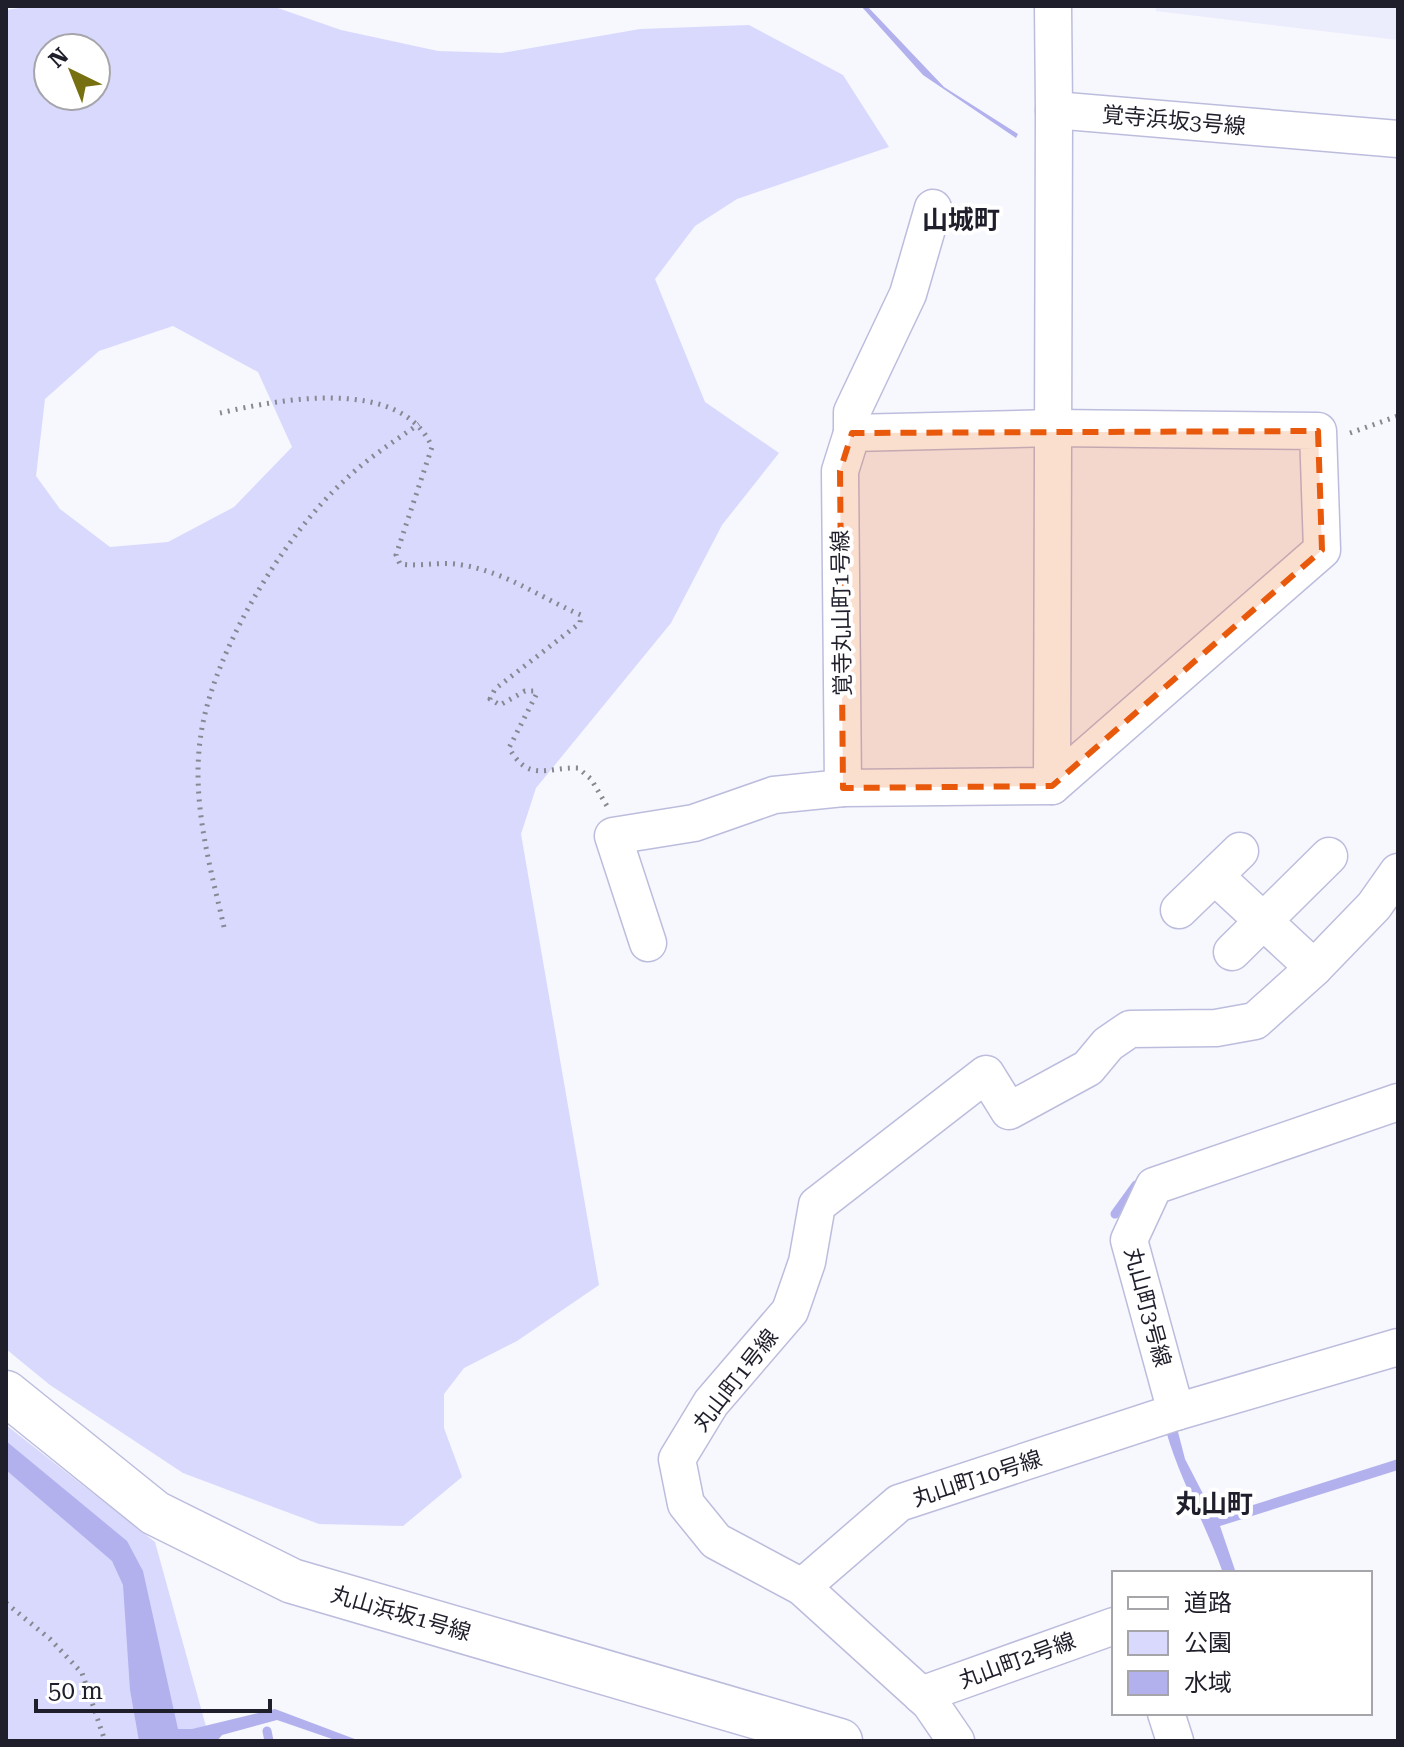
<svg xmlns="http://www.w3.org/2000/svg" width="1404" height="1747" font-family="'Roboto Serif','Noto Sans JP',serif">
<rect width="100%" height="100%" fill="#f7f7fe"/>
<!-- built -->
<path fill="#ebecfc" d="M 1156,6 L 1398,6 L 1398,40 L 1156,11 Z"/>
<!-- green -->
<g fill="#d9d9fe" fill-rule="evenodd">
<path d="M 33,6 L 272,6 L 341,30 L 438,51 L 502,53 L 640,29 L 749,25 L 843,75 L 889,147 L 737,199 L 695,226 L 655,279 L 705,402 L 779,453 L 722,525 L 671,623 L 536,788 L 521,834 L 599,1285 L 517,1341 L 464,1368 L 444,1394 L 444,1428 L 462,1477 L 403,1526 L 319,1524 L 183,1473 L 50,1385 L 6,1349 L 6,10 ZM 48,48 L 96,48 L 96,96 L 48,96 ZM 173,326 L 258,372 L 292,447 L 234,507 L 168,542 L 110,547 L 60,509 L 36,476 L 45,399 L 99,351 Z"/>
<path d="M 6,1425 L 155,1542 L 210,1741 L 6,1741 Z"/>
</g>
<!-- water -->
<g fill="#b2b1ee">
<path d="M 861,6 L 867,6 L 944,87 L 1018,134 L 1016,138 L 923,75 Z"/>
<path d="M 1177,1428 L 1185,1459 L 1215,1517 L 1398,1459 L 1398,1470 L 1220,1526 L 1236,1573 L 1223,1573 C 1206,1525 1180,1480 1166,1431 Z"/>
<path d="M 6,1441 L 127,1541 L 143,1571 L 178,1729 L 192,1729 L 275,1709 L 360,1741 L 338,1741 L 277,1720 L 222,1735 L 217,1741 L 139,1741 L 130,1690 L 123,1585 L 112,1561 L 6,1470 Z"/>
</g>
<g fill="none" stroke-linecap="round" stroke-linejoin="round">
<!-- stream -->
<g stroke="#b2b1ee" stroke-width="9">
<path d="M 1115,1214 L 1136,1185"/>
<path d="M 267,1731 L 269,1741"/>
</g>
<defs>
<g id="minor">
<path d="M 1053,6 L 1054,110 L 1398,139"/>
<path d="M 1054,428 L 1318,431 L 1322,550 L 1052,786 L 843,788 L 840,471 L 852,433 Z"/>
<path d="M 852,433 L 852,412 L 908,294 L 933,208"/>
<path d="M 1052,786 L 1054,110"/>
<path d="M 1217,878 L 1314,968"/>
<path d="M 1179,910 L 1240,851"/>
<path d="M 648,943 L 613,836 L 694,823 L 774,795 L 843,788"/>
<path d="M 1232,952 L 1329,856"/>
<path d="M 1398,1102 L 1154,1186 L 1129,1240 L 1176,1412 L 1398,1347"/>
<path d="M 802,1587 L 899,1503 L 1176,1412"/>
<path d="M 921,1695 L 1114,1626"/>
<path d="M 1166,1713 L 1175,1741"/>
<path d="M 956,1741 L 930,1703 L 802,1587 L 716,1541 L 686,1504 L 677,1459 L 711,1403 L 790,1311 L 807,1262 L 817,1205 L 986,1074 L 1009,1111 L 1088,1068 L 1108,1044 L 1130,1029 L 1216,1028 L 1255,1021 L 1314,968 L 1374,906 L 1398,872"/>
</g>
<path id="tertiary" d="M 6,1393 L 155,1513 L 292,1581 L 840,1741"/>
</defs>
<!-- minor casing -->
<use href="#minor" stroke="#bcbddd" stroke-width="39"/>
<!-- tertiary casing -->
<use href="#tertiary" stroke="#bcbddd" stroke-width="47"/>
<!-- path -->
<g stroke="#888892" stroke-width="5" stroke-dasharray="2 6" stroke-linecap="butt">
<path d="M 220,413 C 281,399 401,376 432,447 L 396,555 L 400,564 C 421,567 440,561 462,565 C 506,572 541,598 581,615 L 580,623 L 495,689 L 490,699 L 500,705 L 525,691 L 535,691 L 536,695 L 509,748 C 529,783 546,767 578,768 L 591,779 L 607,806"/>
<path d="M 1350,433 L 1398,416"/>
<path d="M 224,927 C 210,866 192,804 200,741 C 210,656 283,536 346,479 C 368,458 393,442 419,424"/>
<path d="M 6,1603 L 50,1639 L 82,1673 L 105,1741"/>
</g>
<!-- minor -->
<use href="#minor" stroke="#fff" stroke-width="36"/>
<!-- tertiary -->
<use href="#tertiary" stroke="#fff" stroke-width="44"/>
</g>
<!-- marked area -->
<path fill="#e8590c" fill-opacity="0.2" stroke="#e8590c" stroke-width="6" stroke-dasharray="16 10" stroke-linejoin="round" d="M 1318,431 L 1322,550 L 1052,786 L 843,788 L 840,471 L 852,433 Z"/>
<g text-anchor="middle" stroke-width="8" stroke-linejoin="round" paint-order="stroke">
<!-- street labels -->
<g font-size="22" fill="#1f1f2b" stroke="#fff">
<text transform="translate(1174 120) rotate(5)" y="8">覚寺浜坂3号線</text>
<text transform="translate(841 613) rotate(-91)" y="8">覚寺丸山町1号線</text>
<text transform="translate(1148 1307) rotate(75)" y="8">丸山町3号線</text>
<text transform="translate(735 1380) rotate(-52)" y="8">丸山町1号線</text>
<text transform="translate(977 1478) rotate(-18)" y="8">丸山町10号線</text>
<text transform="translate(401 1613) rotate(16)" y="8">丸山浜坂1号線</text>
<text transform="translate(1017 1660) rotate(-20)" y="8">丸山町2号線</text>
</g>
<!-- quarter labels -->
<g font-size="26" font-weight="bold" fill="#1f1f2b" stroke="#fff">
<text x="961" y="229">山城町</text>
<text x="1214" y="1513">丸山町</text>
</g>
</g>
<!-- border -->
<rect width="1404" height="1747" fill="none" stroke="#1f1f2b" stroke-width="16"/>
<!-- legend -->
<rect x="1112" y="1571" width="260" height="144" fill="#ffffff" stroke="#a5a5aa" stroke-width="2"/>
<rect x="1128" y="1597" width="40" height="12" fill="#ffffff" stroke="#a5a5aa" stroke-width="2"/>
<text x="1184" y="1611" font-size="24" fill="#1f1f2b">道路</text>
<rect x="1128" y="1631" width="40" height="24" fill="#d9d9fe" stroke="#a5a5aa" stroke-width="2"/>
<text x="1184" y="1651" font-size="24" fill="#1f1f2b">公園</text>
<rect x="1128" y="1671" width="40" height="24" fill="#b2b1ee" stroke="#a5a5aa" stroke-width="2"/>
<text x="1184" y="1691" font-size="24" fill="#1f1f2b">水域</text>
<!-- north arrow -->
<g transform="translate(72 72) rotate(317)"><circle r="38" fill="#ffffff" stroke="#a5a5aa" stroke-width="2"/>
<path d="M0-6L14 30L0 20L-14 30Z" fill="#777010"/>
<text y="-12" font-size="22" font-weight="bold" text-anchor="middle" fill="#1f1f2b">N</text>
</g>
<!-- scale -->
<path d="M36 1699v12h234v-12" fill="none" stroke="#1f1f2b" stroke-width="4"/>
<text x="48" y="1699" font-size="24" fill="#1f1f2b" stroke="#ffffff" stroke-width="6" paint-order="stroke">50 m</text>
</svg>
